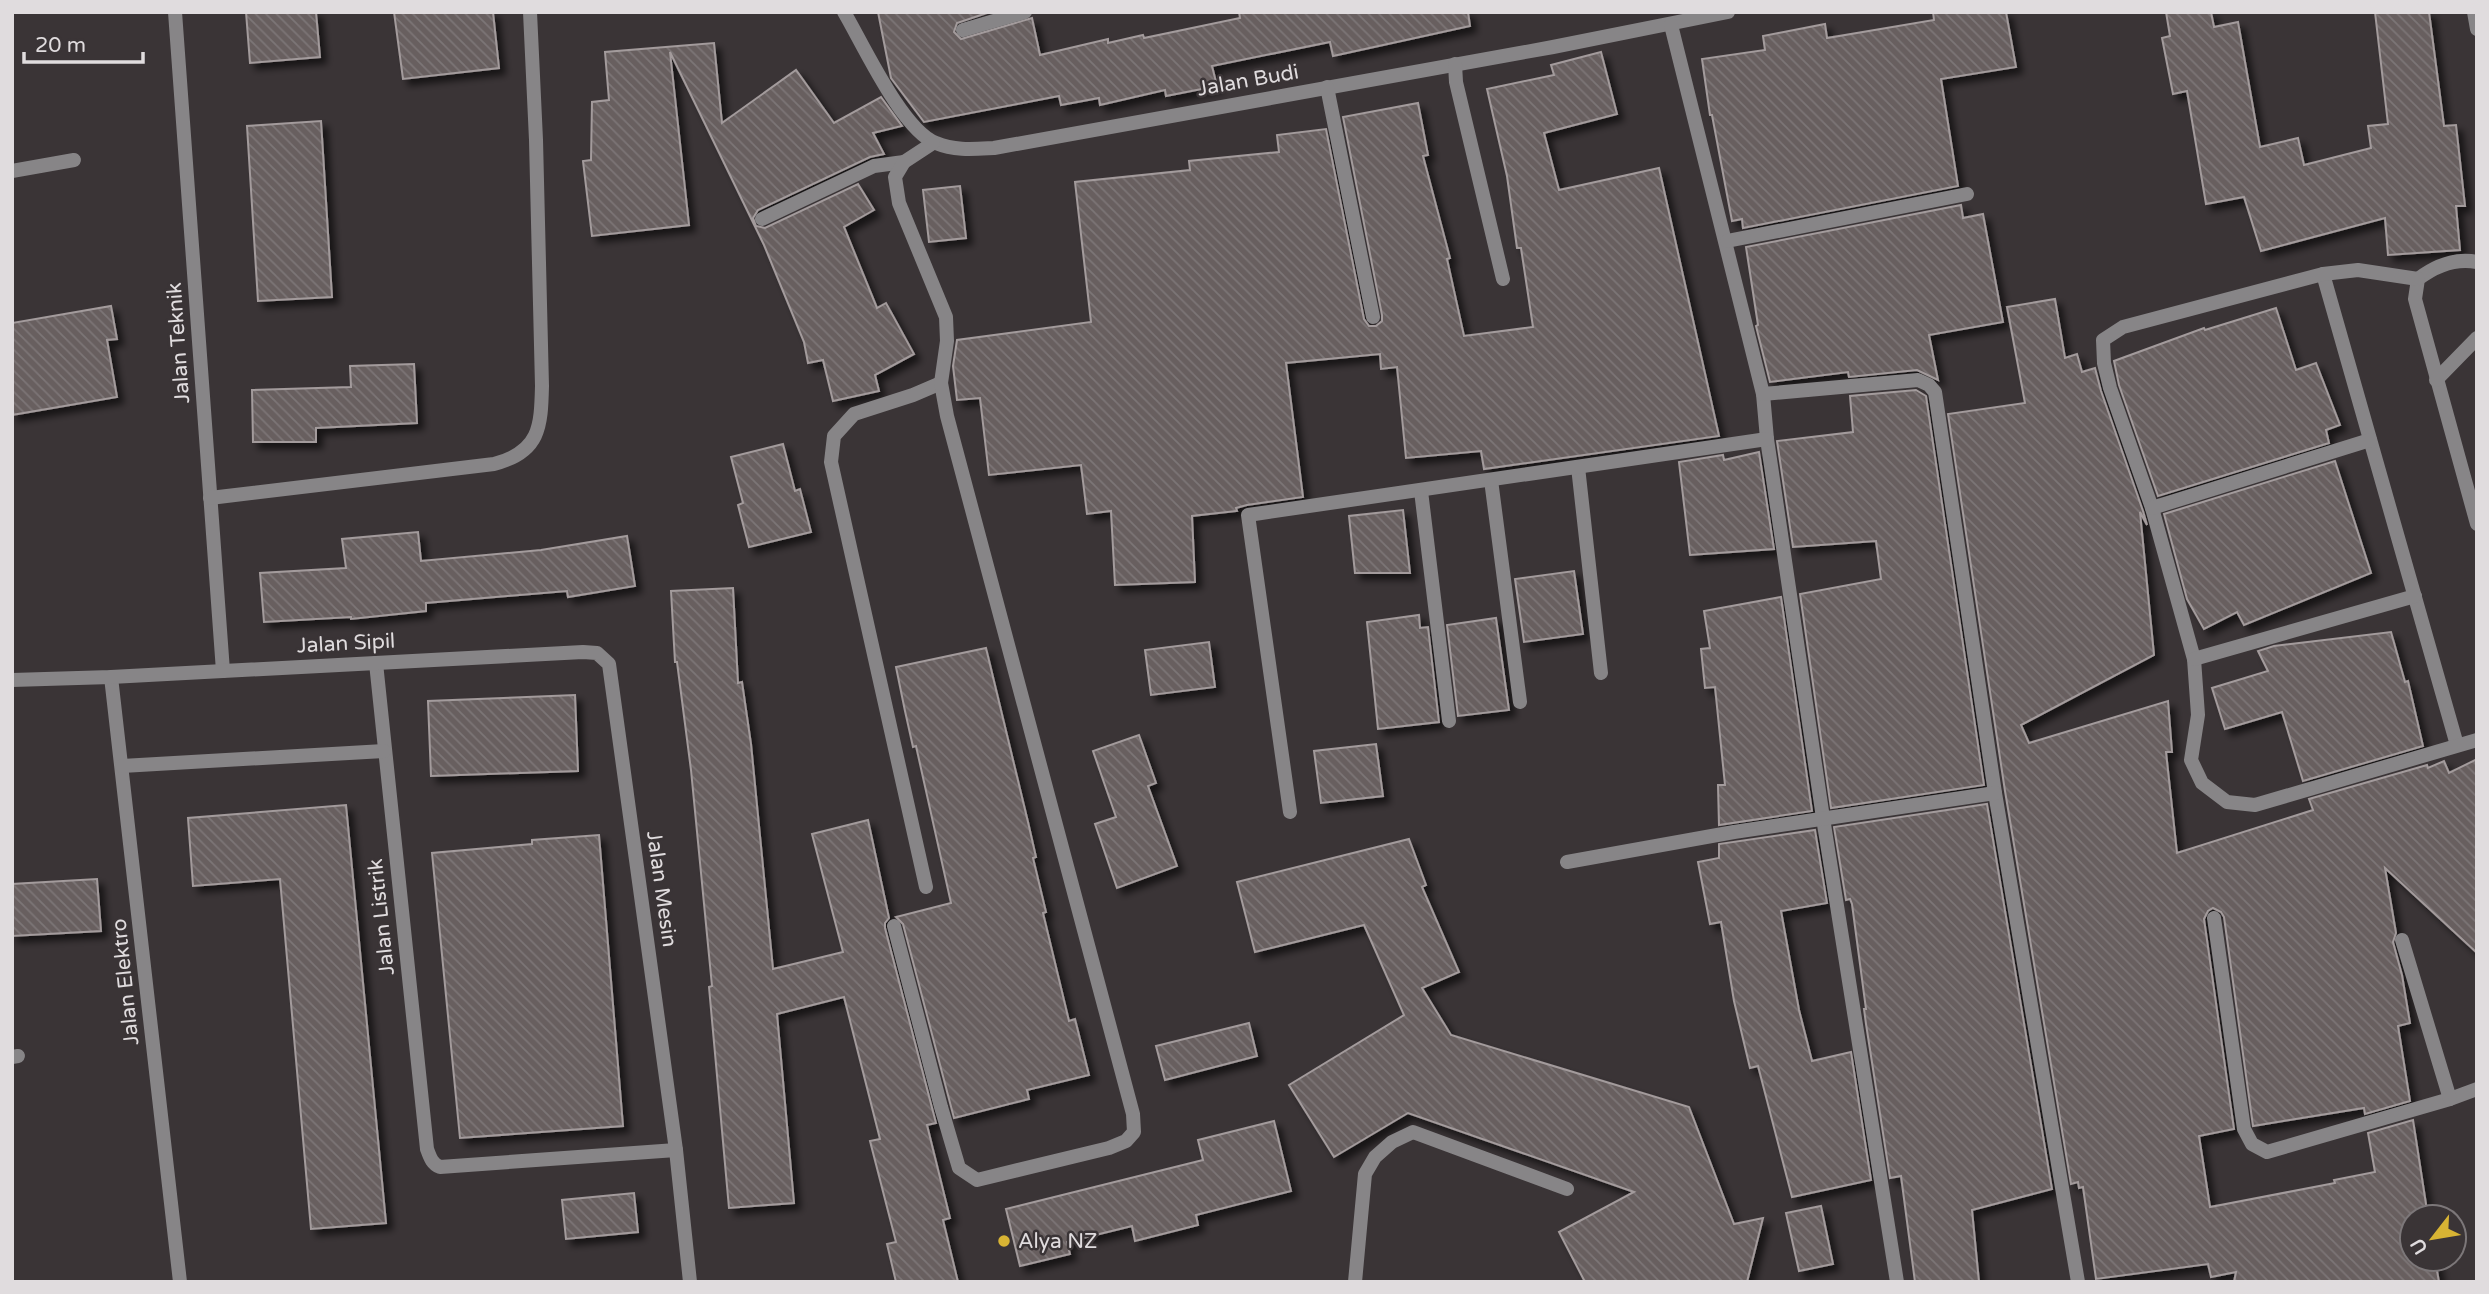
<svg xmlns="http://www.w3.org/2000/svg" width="2489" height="1294" font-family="'Varela Round',sans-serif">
<defs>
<pattern id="building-back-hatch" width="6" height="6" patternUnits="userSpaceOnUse" patternTransform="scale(1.75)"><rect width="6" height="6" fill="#675f5f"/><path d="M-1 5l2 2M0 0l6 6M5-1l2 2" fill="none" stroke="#7c7576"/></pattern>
<filter id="shadow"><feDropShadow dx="6" dy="6" stdDeviation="3.5" flood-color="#0009"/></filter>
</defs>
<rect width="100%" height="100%" fill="#3a3436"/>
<!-- building -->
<g fill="url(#building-back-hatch)" stroke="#a39b9c" stroke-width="2" filter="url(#shadow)">
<path d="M 246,12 L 316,12 L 320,57 L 250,63 Z"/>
<path d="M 394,12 L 493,12 L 499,68 L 403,79 Z"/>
<path d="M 878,12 L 990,12 L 957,23 L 954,32 L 961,39 L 1032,18 L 1040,55 L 1108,39 L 1108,43 L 1143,35 L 1144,38 L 1240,18 L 1239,12 L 1468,12 L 1470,26 L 1333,56 L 1330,42 L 1212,66 L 1217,86 L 1166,96 L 1165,90 L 1100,105 L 1099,98 L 1061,105 L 1059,96 L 924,122 L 891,78 Z"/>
<path d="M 1933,12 L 2006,12 L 2016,67 L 1941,79 L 1958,186 L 1743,228 L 1742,219 L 1732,221 L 1712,115 L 1710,115 L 1702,59 L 1765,50 L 1763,36 L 1825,24 L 1827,38 L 1934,20 Z"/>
<path d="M 2166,12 L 2211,12 L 2214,27 L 2238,22 L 2260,147 L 2298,138 L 2304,165 L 2371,148 L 2368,126 L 2388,124 L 2375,12 L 2429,12 L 2444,126 L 2456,125 L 2465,206 L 2456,206 L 2460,250 L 2388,255 L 2385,218 L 2261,251 L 2244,197 L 2206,204 L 2187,91 L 2173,94 L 2162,38 L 2170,36 Z"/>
<path d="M 714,43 L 722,123 L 796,70 L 834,123 L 881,97 L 902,126 L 873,133 L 884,154 L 870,157 L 758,210 L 753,218 L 756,226 L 765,228 L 858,184 L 874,210 L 844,227 L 877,308 L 886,303 L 914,354 L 875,375 L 879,391 L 833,401 L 823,360 L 808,363 L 804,342 L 764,245 L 670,52 L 689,225 L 592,236 L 583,161 L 591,160 L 592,102 L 609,100 L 605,52 Z"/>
<path d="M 1601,52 L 1617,114 L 1544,133 L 1559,190 L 1659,168 L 1719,436 L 1484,469 L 1481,451 L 1406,458 L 1397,367 L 1381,369 L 1380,354 L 1286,363 L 1303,497 L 1247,505 L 1236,508 L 1237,511 L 1192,516 L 1195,582 L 1115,585 L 1111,511 L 1087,514 L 1081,465 L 989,475 L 980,398 L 957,400 L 953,366 L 957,340 L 1091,322 L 1075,182 L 1190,170 L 1189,161 L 1279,152 L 1277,135 L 1326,129 L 1364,319 L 1369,326 L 1376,326 L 1382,321 L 1382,315 L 1343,117 L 1418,103 L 1428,155 L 1423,156 L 1450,258 L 1447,259 L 1464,336 L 1533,327 L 1521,248 L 1517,248 L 1507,176 L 1487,89 L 1554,75 L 1551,65 Z"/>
<path d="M 321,121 L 332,297 L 258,301 L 247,126 Z"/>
<path d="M 960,186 L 966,238 L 929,242 L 923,190 Z"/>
<path d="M 1961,205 L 1963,218 L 1983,214 L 2003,322 L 1929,335 L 1938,380 L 1917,370 L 1849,377 L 1848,372 L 1770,382 L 1756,326 L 1758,325 L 1746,247 Z"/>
<path d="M 2055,299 L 2065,358 L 2077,354 L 2082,372 L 2095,368 L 2101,391 L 2143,511 L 2147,525 L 2140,512 L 2154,655 L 2021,725 L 2029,743 L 2168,701 L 2172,752 L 2166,752 L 2177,853 L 2313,810 L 2309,799 L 2427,765 L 2428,768 L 2444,761 L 2449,773 L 2477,759 L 2477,953 L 2385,868 L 2396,933 L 2393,942 L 2402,975 L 2410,1023 L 2398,1026 L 2410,1101 L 2365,1114 L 2364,1108 L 2253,1126 L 2224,917 L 2221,912 L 2213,908 L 2208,911 L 2204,919 L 2234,1129 L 2199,1136 L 2210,1207 L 2335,1183 L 2334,1180 L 2375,1172 L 2368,1133 L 2413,1120 L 2428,1217 L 2412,1217 L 2412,1259 L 2435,1259 L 2439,1282 L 2234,1282 L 2236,1272 L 2211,1277 L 2208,1264 L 2096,1279 L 2083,1187 L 2079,1188 L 2078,1182 L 2071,1184 L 2005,791 L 1948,414 L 2025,403 L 2007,307 Z"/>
<path d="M 111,306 L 117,339 L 107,340 L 117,397 L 12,415 L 12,323 Z"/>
<path d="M 2276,308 L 2296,370 L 2316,363 L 2340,425 L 2326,430 L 2329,443 L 2158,496 L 2119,385 L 2114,361 L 2204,328 L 2205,330 Z"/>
<path d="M 414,364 L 417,423 L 316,428 L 316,442 L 253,442 L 252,390 L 351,387 L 350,366 Z"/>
<path d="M 1916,390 L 1926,396 L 1984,785 L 1831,808 L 1800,594 L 1881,579 L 1876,541 L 1793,547 L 1777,441 L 1853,432 L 1850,396 Z"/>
<path d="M 783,444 L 795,491 L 800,489 L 811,532 L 749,547 L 738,505 L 743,503 L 731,457 Z"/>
<path d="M 1759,452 L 1774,549 L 1690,555 L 1679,462 L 1723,455 L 1724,460 Z"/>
<path d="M 2335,461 L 2371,573 L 2244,625 L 2237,612 L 2204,629 L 2187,599 L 2164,514 Z"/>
<path d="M 1403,510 L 1410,573 L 1355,573 L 1349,516 Z"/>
<path d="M 418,532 L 421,561 L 541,550 L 627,536 L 635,586 L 568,597 L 567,591 L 426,603 L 426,611 L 351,619 L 351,617 L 264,622 L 260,573 L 346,568 L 342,539 Z"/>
<path d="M 1574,571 L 1583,634 L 1524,642 L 1515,579 Z"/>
<path d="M 733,588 L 738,683 L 742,682 L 751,744 L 773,969 L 843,952 L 812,834 L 868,820 L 889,918 L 885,923 L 885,928 L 936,1123 L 927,1125 L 950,1218 L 943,1220 L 958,1282 L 896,1282 L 887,1244 L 896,1242 L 870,1141 L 880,1139 L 844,997 L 777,1014 L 794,1203 L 729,1208 L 709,987 L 712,986 L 691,770 L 677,662 L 675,662 L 671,591 Z"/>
<path d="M 1781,597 L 1812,811 L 1719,825 L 1718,785 L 1725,785 L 1715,687 L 1705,688 L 1701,649 L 1710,648 L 1704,611 Z"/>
<path d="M 1419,615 L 1420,628 L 1428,627 L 1439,722 L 1378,729 L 1367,622 Z"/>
<path d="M 1496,618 L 1509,710 L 1458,716 L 1447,625 Z"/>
<path d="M 2391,632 L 2405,682 L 2408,681 L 2423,746 L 2303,781 L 2282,712 L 2225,729 L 2212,688 L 2268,671 L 2258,651 L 2274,646 Z"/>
<path d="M 1209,642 L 1215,687 L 1151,695 L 1145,650 Z"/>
<path d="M 986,648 L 1028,822 L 1036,857 L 1033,858 L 1046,912 L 1043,913 L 1069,1021 L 1075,1019 L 1089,1075 L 1027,1090 L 1029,1099 L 954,1118 L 903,924 L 896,917 L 951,903 L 916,746 L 913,747 L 905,711 L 896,667 Z"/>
<path d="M 575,695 L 578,771 L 431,776 L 428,701 Z"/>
<path d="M 1139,735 L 1156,783 L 1148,786 L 1177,866 L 1117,888 L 1095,824 L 1116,817 L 1093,751 Z"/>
<path d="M 1376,744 L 1383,796 L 1321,803 L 1314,751 Z"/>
<path d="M 1987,804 L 2052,1189 L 1972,1210 L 1979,1282 L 1915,1282 L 1901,1176 L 1890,1178 L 1866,1024 L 1864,1009 L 1866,1009 L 1852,904 L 1850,899 L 1846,900 L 1834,827 Z"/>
<path d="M 346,805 L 386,1223 L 311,1229 L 280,879 L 193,886 L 188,818 Z"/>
<path d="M 1815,830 L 1827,903 L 1781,911 L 1799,1010 L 1812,1061 L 1851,1052 L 1871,1180 L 1792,1197 L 1758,1066 L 1750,1068 L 1734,1001 L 1721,922 L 1710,924 L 1698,862 L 1719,858 L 1719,844 Z"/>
<path d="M 599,835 L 623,1126 L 460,1138 L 432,853 L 532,844 L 532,840 Z"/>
<path d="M 1409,839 L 1426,885 L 1422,887 L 1459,972 L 1422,988 L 1451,1035 L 1689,1107 L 1734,1224 L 1763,1218 L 1747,1282 L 1585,1282 L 1559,1232 L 1634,1192 L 1408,1113 L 1334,1157 L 1289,1085 L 1404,1015 L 1364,925 L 1255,952 L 1237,882 Z"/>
<path d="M 97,879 L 101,931 L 12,936 L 12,884 Z"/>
<path d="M 1249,1023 L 1257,1056 L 1165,1080 L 1156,1046 Z"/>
<path d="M 1274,1121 L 1291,1191 L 1196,1215 L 1198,1225 L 1135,1241 L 1132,1226 L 1067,1242 L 1070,1254 L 1020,1266 L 1006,1209 L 1203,1160 L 1198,1140 Z"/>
<path d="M 634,1193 L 638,1232 L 566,1239 L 562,1200 Z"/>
<path d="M 1821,1206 L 1833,1264 L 1799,1271 L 1786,1213 Z"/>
</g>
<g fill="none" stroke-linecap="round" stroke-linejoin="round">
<!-- lane -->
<path stroke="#878587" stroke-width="14" d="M 1355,1282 L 1365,1174 L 1375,1157 L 1392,1142 L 1413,1132 L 1567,1189"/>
<!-- street -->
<g stroke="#878587" stroke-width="14">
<path d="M 175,12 L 223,671"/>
<path d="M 844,12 C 863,44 902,130 936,143 C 955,151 974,149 994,148 L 1553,47 L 1728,12"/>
<path d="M 2474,12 L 2477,29"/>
<path d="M 1671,25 L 1763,394 L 1767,439 L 1823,818 L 1897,1282"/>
<path d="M 963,30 L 1025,12"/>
<path d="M 1455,64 L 1456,82 L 1503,279"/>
<path d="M 1327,87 L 1373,317"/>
<path d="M 12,171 L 74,160"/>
<path d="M 762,219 L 874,166 L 904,162"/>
<path d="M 1727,241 L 1967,194"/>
<path d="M 2477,262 C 2456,258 2435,266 2418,279 L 2415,299 L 2477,524"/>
<path d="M 2323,274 L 2457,745"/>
<path d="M 2418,279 L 2358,270 L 2323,274 L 2123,327 L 2103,340 L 2104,363 L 2110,388 L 2152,508 L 2194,659 L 2198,715 L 2191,760 L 2202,783 L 2227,802 L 2255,805 L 2477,740"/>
<path d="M 2436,380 L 2477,338"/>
<path d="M 1763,394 L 1918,380 L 1929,385 L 1935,392 L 1995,793 L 2078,1282"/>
<path d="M 1578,467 L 1601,673"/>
<path d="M 1491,480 L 1520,702"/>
<path d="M 1421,491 L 1449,721"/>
<path d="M 210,498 L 494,464 C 540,452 541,427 542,386 L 536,140 L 530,12"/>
<path d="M 2152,508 L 2370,440"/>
<path d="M 2194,659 L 2415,596"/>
<path d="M 376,663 L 427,1149 C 430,1157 432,1164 440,1167 L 676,1150"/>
<path d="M 111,677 L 180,1282"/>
<path d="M 12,680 L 111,677 L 583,652 L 597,653 L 609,664 L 676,1150 L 690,1282"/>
<path d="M 122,766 L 384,751"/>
<path d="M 1290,812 L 1248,515 L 1767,439"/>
<path d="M 1567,862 L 1734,832 L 1995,793"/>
<path d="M 926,887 L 831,462 L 834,436 L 854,414 L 913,395 L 941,383"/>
<path d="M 2214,918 L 2244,1129 L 2252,1144 L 2267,1152 L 2450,1099 L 2477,1089"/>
<path d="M 894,926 L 941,1107 L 959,1168 L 977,1180 L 1109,1148 L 1126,1141 L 1134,1132 L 1133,1114 L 947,416 L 941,383 L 947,341 L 946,317 L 899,203 L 895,177 L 904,162 L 933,143"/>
<path d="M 2402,940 L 2450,1099"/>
<path d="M 12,1057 L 18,1056"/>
</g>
</g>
<!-- markers -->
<circle fill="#d8b434" stroke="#3a3436" stroke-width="2.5" cx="1004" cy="1241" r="7"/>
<g text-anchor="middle" stroke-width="5" stroke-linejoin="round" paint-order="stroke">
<!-- street labels -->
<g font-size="21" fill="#e0dcde" stroke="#3a3436">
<text transform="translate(1248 80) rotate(-10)" y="7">Jalan Budi</text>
<text transform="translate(178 343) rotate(-94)" y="7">Jalan Teknik</text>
<text transform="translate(346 643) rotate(-3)" y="7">Jalan Sipil</text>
<text transform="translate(662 889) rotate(82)" y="7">Jalan Mesin</text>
<text transform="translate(381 917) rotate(-96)" y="7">Jalan Listrik</text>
<text transform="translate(125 982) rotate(-96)" y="7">Jalan Elektro</text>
</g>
<!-- poi labels -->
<g font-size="21" fill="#e0dcde" stroke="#3a3436" text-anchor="start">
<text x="1018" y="1248">Alya NZ</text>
</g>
</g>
<!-- border -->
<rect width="2489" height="1294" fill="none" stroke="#e0dcde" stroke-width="28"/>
<!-- north arrow -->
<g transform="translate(2433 1238) rotate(239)"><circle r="33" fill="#3a3436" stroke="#7c7779" stroke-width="2"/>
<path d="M0-5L12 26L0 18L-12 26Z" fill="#d8b434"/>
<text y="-10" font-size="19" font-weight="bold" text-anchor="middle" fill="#e0dcde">U</text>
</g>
<!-- scale -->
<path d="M24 52v10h119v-10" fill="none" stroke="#e0dcde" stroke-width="3.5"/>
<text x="35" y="52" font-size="21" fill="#e0dcde" stroke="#3a3436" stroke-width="5" paint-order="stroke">20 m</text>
</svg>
